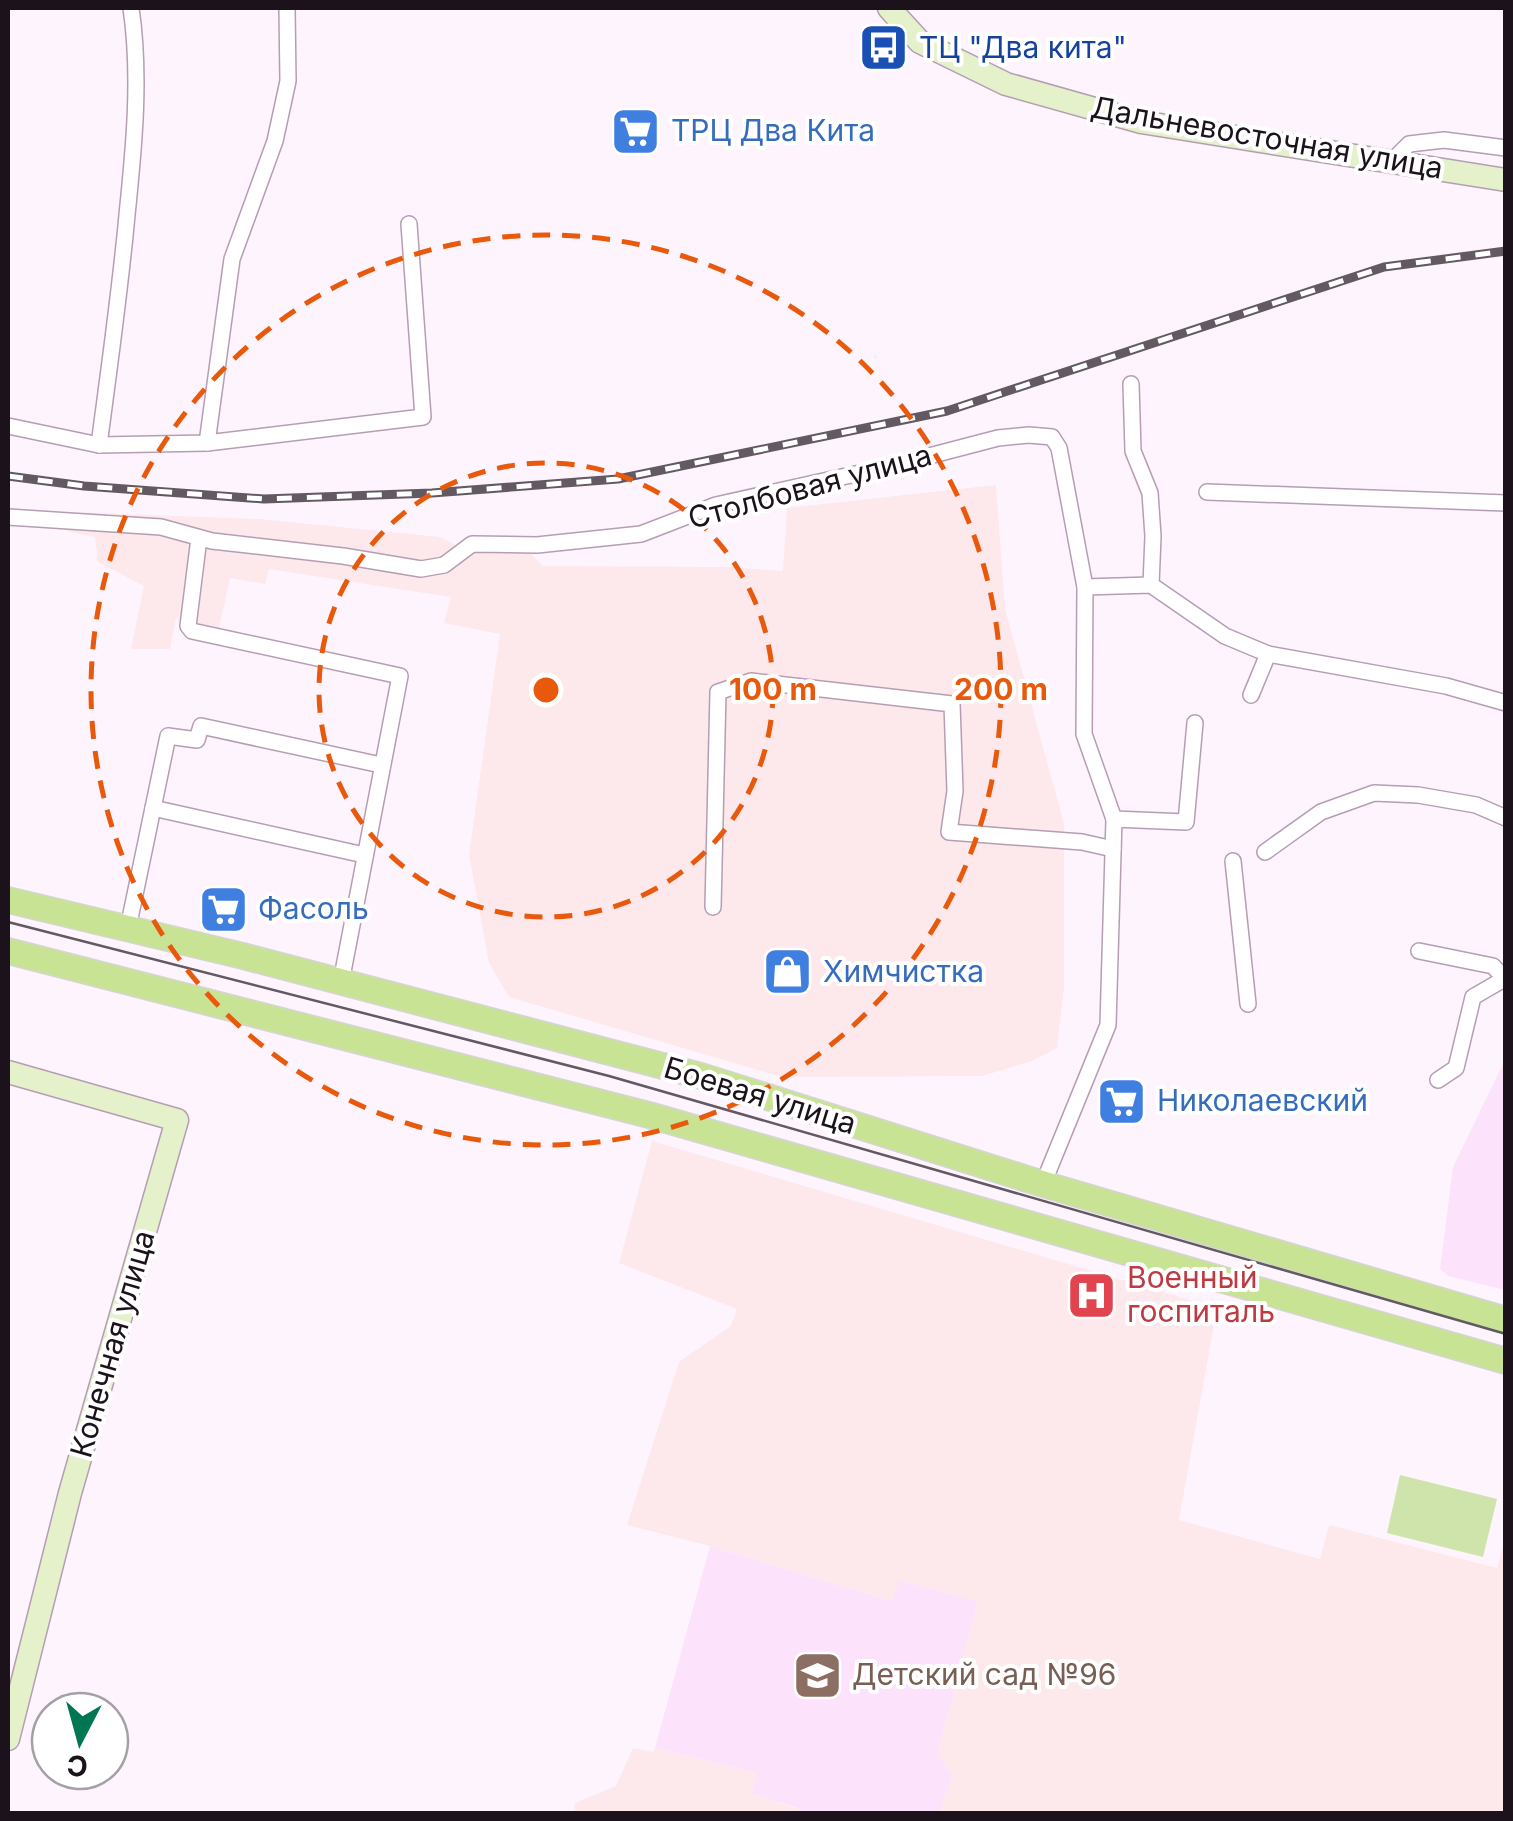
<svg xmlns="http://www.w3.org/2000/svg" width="1513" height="1821" font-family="Inter,sans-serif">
<rect width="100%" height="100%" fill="#fef4fe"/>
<!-- built -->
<g fill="#fce3fb">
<path d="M 1505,1060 L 1505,1290 L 1448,1276 L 1440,1269 L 1453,1167 Z"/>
<path d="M 710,1546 L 891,1601 L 900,1580 L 978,1602 L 938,1752 L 952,1776 L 939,1813 L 797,1813 L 797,1808 L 752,1794 L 756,1773 L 655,1748 Z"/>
</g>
<!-- industrial -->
<g fill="#fde8eb">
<path d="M 996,485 L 1005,609 L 1064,824 L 1064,987 L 1057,1048 L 1032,1061 L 982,1076 L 782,1077 L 509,997 L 489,963 L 469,855 L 500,634 L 444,623 L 451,597 L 269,569 L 265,584 L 230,578 L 219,628 L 176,618 L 170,649 L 131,649 L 144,586 L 98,562 L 95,537 L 66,531 L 69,512 L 259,519 L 440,537 L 466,550 L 529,552 L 543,566 L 728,567 L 783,571 L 787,508 Z"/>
<path d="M 652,1141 L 1217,1308 L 1179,1520 L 1320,1559 L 1329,1525 L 1497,1568 L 1505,1539 L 1505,1813 L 939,1813 L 952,1776 L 938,1752 L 978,1602 L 900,1580 L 892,1601 L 710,1546 L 627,1525 L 679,1362 L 731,1326 L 737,1309 L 619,1263 Z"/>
<path d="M 633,1748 L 653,1752 L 655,1748 L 756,1773 L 752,1794 L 798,1809 L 797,1813 L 574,1813 L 575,1803 L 616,1786 Z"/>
</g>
<!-- green -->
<path fill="#cee4aa" d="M 1400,1475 L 1497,1499 L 1483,1557 L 1387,1533 Z"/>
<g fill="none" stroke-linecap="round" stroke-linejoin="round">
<defs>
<g id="street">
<path d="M 1390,163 L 1409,144 L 1444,140 L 1506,148"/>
<path d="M 1131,384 L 1133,451 L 1150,493 L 1153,536 L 1151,585"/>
<path d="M 8,426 L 99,445 L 207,443 L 423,417 L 409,224"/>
<path d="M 207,443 L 232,259 L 275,141 L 288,81 L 287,8"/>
<path d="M 99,445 C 109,369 120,292 127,215 C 134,147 141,76 131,8"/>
<path d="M 1207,492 L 1506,503"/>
<path d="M 8,517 L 161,527 L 212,541 L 343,556 L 421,569 L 444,565 L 472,544 L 537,545 L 641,534 L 716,505 L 887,467 L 998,438 L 1029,435 L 1052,437 L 1059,448 L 1085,587 L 1084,734 L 1114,819"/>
<path d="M 199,538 L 188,626 L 192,631 L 400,676 L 341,982"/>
<path d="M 1085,587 L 1151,585 L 1225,636 L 1268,654 L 1446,686 L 1506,703"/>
<path d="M 1251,695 L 1268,654"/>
<path d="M 153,808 L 364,855"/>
<path d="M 1265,852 L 1321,812 L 1374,793 L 1418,795 L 1476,805 L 1506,818"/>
<path d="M 1233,861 L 1248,1004"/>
<path d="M 713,907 L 718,692 L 751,681 L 952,704 L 955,791 L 949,832 L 1082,842 L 1113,849"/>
<path d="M 128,928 L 168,736 L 197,740 L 201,726 L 381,765"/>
<path d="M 1419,951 L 1493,966 L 1504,978"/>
<path d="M 1438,1080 L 1456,1068 L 1473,997 L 1506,978"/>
<path d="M 1043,1184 L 1108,1025 L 1114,819 L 1186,822 L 1195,723"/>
</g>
<g id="secondary">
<path d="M 889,8 L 920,42 L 1006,84 L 1141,122 L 1506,180"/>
<path d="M 8,1072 L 177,1120 L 70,1493 L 8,1739"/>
</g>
<g id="primary">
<path d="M 8,900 L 243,956 L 701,1076 L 1043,1184 L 1506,1320"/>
<path d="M 8,951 L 649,1115 L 1506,1361"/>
</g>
</defs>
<!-- street casing -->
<use href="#street" stroke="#b59eb4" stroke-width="18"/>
<!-- secondary casing -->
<use href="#secondary" stroke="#b59eb4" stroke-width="25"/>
<!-- primary casing -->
<use href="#primary" stroke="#d6d4d6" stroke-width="28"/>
<!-- street -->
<use href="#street" stroke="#fff" stroke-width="15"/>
<!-- secondary -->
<use href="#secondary" stroke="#e4f1ca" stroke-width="22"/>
<!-- primary -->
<use href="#primary" stroke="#c9e395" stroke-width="25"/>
<!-- tram -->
<path stroke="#625962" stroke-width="2.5" d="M 8,922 L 609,1076 L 1506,1334"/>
<defs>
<path id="rail" d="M 8,476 L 84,486 L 264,499 L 432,493 L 618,479 L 947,411 L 1384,267 L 1506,251"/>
</defs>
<!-- rail casing -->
<use href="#rail" stroke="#625962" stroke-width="9"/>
<!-- rail -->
<use href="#rail" stroke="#fff" stroke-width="5" stroke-dasharray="15" stroke-linecap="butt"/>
</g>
<!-- distance rings -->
<g fill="none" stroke="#e8590c" stroke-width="5" stroke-dasharray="18 12">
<circle cx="546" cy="690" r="227"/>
<circle cx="546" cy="690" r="455"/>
</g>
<!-- icons -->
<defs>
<symbol id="bus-square" viewBox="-11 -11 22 22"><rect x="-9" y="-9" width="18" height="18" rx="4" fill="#1a4fb4" stroke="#fff"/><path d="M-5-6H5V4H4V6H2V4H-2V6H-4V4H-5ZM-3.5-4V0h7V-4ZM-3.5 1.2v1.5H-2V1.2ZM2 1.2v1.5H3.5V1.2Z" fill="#fff"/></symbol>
<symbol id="supermarket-square" viewBox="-11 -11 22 22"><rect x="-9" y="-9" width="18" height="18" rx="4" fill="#3f7fe0" stroke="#fff"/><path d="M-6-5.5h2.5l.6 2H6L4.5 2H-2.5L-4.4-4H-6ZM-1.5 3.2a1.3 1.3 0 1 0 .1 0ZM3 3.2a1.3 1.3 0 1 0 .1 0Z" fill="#fff"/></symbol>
<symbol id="shop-square" viewBox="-11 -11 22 22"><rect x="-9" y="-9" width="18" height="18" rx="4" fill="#3f7fe0" stroke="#fff"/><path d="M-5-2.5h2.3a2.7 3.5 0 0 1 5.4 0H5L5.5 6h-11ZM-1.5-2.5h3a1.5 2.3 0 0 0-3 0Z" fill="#fff"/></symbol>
<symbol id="hospital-square" viewBox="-11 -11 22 22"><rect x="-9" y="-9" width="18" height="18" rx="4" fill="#e0444e" stroke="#fff"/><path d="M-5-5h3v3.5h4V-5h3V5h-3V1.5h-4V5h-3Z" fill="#fff"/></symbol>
<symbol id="school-square" viewBox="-11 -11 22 22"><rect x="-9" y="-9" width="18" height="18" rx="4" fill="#8d6e63" stroke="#fff"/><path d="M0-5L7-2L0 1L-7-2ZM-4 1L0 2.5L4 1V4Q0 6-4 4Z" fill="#fff"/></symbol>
</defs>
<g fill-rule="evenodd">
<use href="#bus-square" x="856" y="20" width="55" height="55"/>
<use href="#supermarket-square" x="608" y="104" width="55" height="55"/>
<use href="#supermarket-square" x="196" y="882" width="55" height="55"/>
<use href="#shop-square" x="760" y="944" width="55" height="55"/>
<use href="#supermarket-square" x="1094" y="1074" width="55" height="55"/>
<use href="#hospital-square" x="1064" y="1268" width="55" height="55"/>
<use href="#school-square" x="790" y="1648" width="55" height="55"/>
</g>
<g text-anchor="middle" stroke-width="8" stroke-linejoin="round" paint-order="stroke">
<!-- transit labels -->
<g font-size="30" fill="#164399" stroke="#fff" text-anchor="start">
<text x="919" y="58">ТЦ "Два кита"</text>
</g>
<!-- shop labels -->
<g font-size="30" fill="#366cbe" stroke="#fff" text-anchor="start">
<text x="671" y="141">ТРЦ Два Кита</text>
<text x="258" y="919">Фасоль</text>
<text x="823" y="982">Химчистка</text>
<text x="1157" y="1111">Николаевский</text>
</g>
<!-- street labels -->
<g font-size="30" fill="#1b121b" stroke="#fff">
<text transform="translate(1267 138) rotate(10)" y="10">Дальневосточная улица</text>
<text transform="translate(810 487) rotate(-15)" y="10">Столбовая улица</text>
<text transform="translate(760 1096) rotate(17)" y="10">Боевая улица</text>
<text transform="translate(113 1344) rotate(-74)" y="10">Конечная улица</text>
</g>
<!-- health labels -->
<g font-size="30" fill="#be3a42" stroke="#fff" text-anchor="start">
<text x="1127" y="1288">Военный<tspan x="1127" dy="34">госпиталь</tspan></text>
</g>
<!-- education labels -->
<g font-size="30" fill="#785e54" stroke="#fff" text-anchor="start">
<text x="852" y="1685">Детский сад №96</text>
</g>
</g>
<circle cx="546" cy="690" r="15" fill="#e8590c" stroke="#fff" stroke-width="5"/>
<g font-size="30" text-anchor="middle" font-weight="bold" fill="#e8590c" stroke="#fff" stroke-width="8" stroke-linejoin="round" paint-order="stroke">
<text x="773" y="700">100 m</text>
<text x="1001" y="700">200 m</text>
</g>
<!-- border -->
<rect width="1513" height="1821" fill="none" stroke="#1b121b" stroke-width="20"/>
<!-- north arrow -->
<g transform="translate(80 1741) rotate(186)"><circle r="48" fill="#ffffff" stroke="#a4a0a4" stroke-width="2.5"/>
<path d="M0-8L18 38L0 25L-18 38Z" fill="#007652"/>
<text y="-15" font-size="28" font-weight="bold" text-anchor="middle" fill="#1b121b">С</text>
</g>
</svg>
